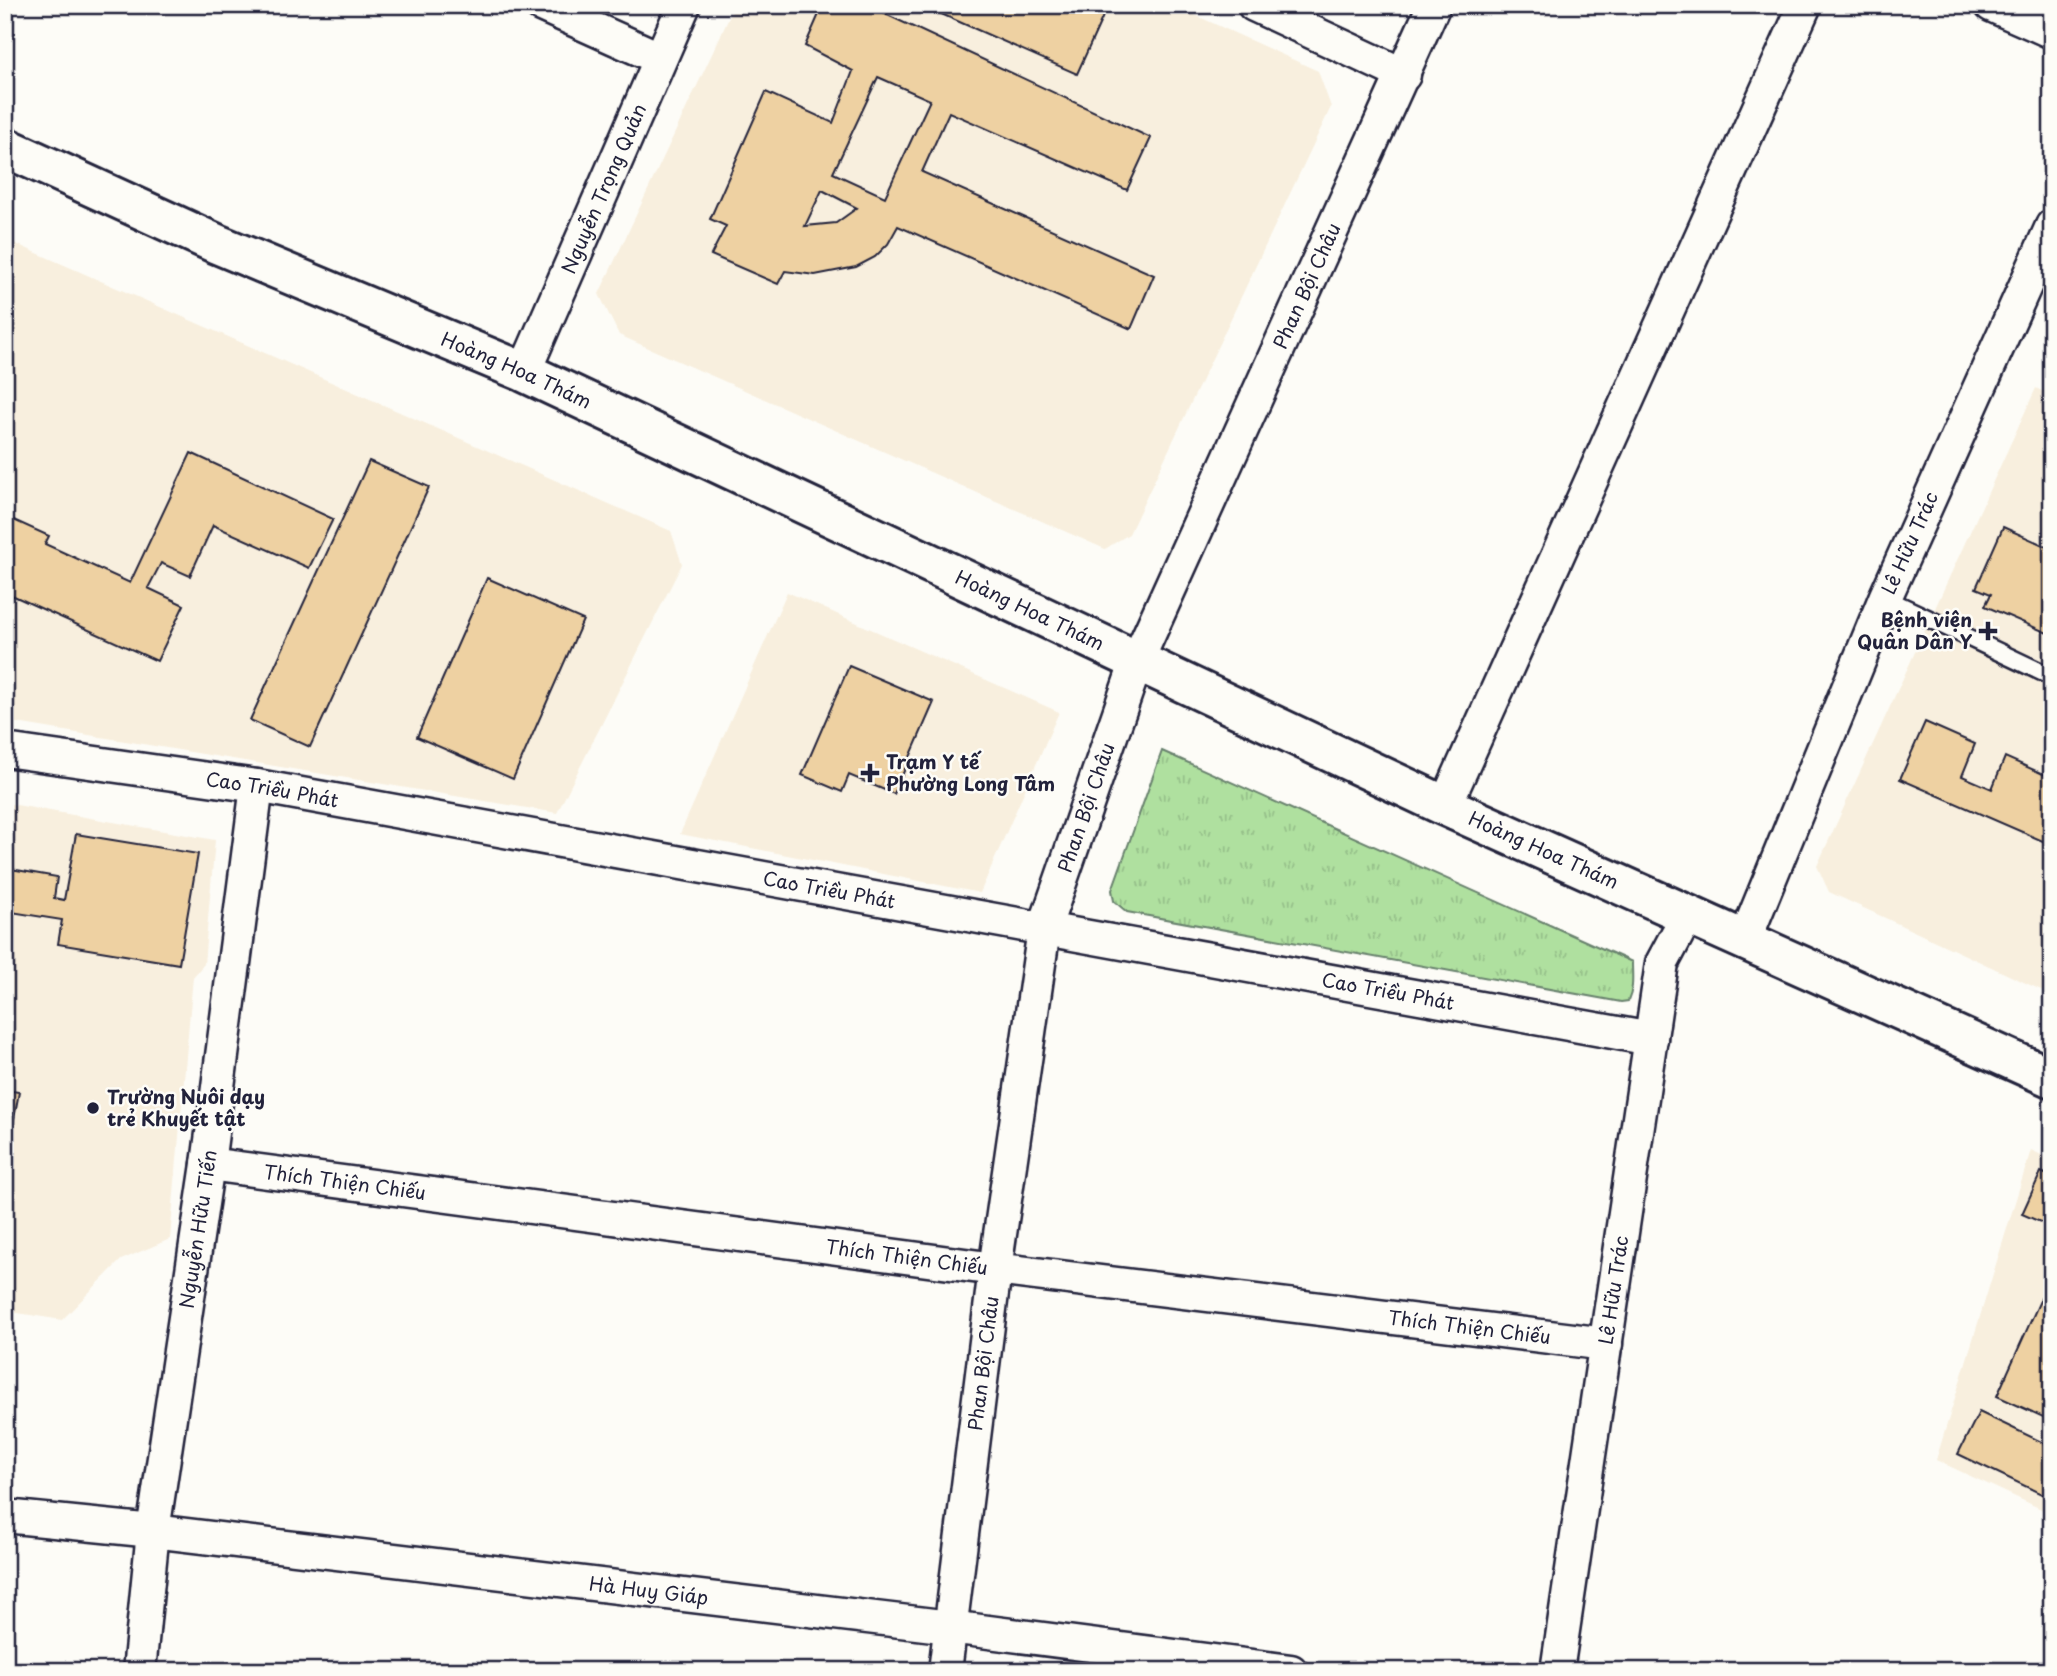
<svg xmlns="http://www.w3.org/2000/svg" width="2057" height="1676" font-family="'Playpen Sans',sans-serif">
<defs>
<pattern id="grass-tufts" width="24" height="20" patternUnits="userSpaceOnUse" patternTransform="scale(1.75)"><rect width="24" height="20" fill="#afe09f"/><path d="M3 7l-1-3M5 7V3M7 7l1-3M15 17l-1-3M17 17v-4M19 17l1-3" fill="none" stroke="#96c08a"/></pattern>
</defs>
<rect width="100%" height="100%" fill="#fdfcf7"/>
<filter id="ink" filterUnits="userSpaceOnUse"><feTurbulence type="fractalNoise" baseFrequency=".0143" numOctaves="2"/><feDisplacementMap in="SourceGraphic" scale="14" xChannelSelector="R" yChannelSelector="G"/><feConvolveMatrix kernelMatrix="1 2 1 2 8 2 1 2 1" color-interpolation-filters="sRGB"/></filter>
<g filter="url(#ink)">
<!-- built -->
<g fill="#f8efde">
<path d="M 735,5 L 1173,5 L 1318,71 L 1331,107 L 1129,534 L 1105,549 L 619,335 L 599,294 Z"/>
<path d="M 5,239 L 671,531 L 682,564 L 557,813 L 5,721 Z"/>
<path d="M 2036,388 L 2052,396 L 2052,995 L 1829,892 L 1817,866 Z"/>
<path d="M 787,592 L 1059,712 L 980,893 L 680,834 Z"/>
<path d="M 5,803 L 215,840 L 204,964 L 193,977 L 170,1239 L 121,1260 L 62,1320 L 5,1311 Z"/>
<path d="M 2031,1150 L 2052,1160 L 2052,1514 L 1936,1460 Z"/>
</g>
<!-- grass -->
<path fill="url(#grass-tufts)" stroke="#68816d" stroke-width="2" d="M 1162,751 L 1632,962 C 1632,977 1634,988 1628,1001 L 1621,1002 L 1127,912 L 1114,901 L 1112,890 Z"/>
<!-- building -->
<g fill="#eed1a2" stroke="#22223b" stroke-width="2" fill-rule="evenodd">
<path d="M 823,5 L 866,5 L 1151,138 L 1127,190 L 949,112 L 922,172 L 1154,275 L 1131,329 L 898,226 L 888,244 L 875,257 L 856,267 L 815,275 L 785,271 L 778,284 L 711,255 L 726,226 L 710,219 L 766,92 L 833,123 L 853,71 L 805,46 ZM 878,77 L 930,100 L 885,197 L 833,173 ZM 822,190 L 857,208 L 836,223 L 805,226 Z"/>
<path d="M 921,5 L 1108,5 L 1077,74 Z"/>
<path d="M 191,453 L 333,519 L 309,568 L 213,525 L 190,576 L 161,563 L 148,588 L 184,605 L 157,661 L 5,592 L 5,516 L 49,536 L 45,544 L 130,583 Z"/>
<path d="M 369,461 L 429,487 L 310,747 L 250,720 Z"/>
<path d="M 2003,527 L 2052,549 L 2052,635 L 1985,606 L 1991,594 L 1976,588 Z"/>
<path d="M 487,578 L 583,620 L 513,779 L 417,737 Z"/>
<path d="M 849,666 L 934,702 L 894,794 L 849,775 L 842,792 L 802,775 Z"/>
<path d="M 1925,722 L 1975,744 L 1962,776 L 1992,789 L 2005,757 L 2052,778 L 2052,845 L 1900,779 Z"/>
<path d="M 76,834 L 198,854 L 179,964 L 58,944 L 62,920 L 5,911 L 5,868 L 57,877 L 54,898 L 64,900 Z"/>
<path d="M 5,1090 L 19,1092 L 11,1135 L 5,1134 Z"/>
<path d="M 2041,1172 L 2052,1177 L 2052,1227 L 2022,1214 Z"/>
<path d="M 2052,1274 L 2052,1421 L 1997,1396 Z"/>
<path d="M 1979,1412 L 2052,1447 L 2052,1499 L 1958,1454 Z"/>
</g>
<g fill="none" stroke-linecap="round" stroke-linejoin="round">
<defs>
<path id="service" d="M 1885,598 L 2052,677"/>
<g id="minor">
<path d="M 541,5 L 659,58"/>
<path d="M 1254,5 L 1404,75"/>
<path d="M 1991,5 L 2052,32"/>
<path id="s1" d="M 524,372 L 684,5"/>
<path id="s2" d="M 5,750 L 257,786 L 1651,1039"/>
<path d="M 1445,806 L 1805,5"/>
<path id="s3" d="M 1744,942 L 1885,598 L 2052,226"/>
<path id="s4" d="M 208,1164 L 995,1269 L 1606,1344"/>
<path id="s5" d="M 5,1516 L 153,1531 L 950,1627 L 1291,1671"/>
<path id="s6" d="M 139,1671 L 153,1531 L 208,1164 L 257,786"/>
<path id="s7" d="M 945,1671 L 995,1269 L 1044,929 L 1137,661 L 1434,5"/>
<path id="s8" d="M 1557,1671 L 1662,963 L 1687,916"/>
</g>
<g id="tertiary">
<path id="s9" d="M 5,147 L 217,244 L 524,372 L 1445,806 L 2052,1078"/>
</g>
</defs>
<!-- service casing -->
<use href="#service" stroke="#22223b" stroke-width="21"/>
<!-- minor casing -->
<use href="#minor" stroke="#22223b" stroke-width="37"/>
<!-- tertiary casing -->
<use href="#tertiary" stroke="#22223b" stroke-width="44"/>
<!-- service -->
<use href="#service" stroke="#fdfcf7" stroke-width="16"/>
<!-- minor -->
<use href="#minor" stroke="#fdfcf7" stroke-width="32"/>
<!-- tertiary -->
<use href="#tertiary" stroke="#fdfcf7" stroke-width="38"/>
</g>
</g>
<!-- markers -->
<g fill="#22223b" stroke="#fdfcf7" stroke-width="2.5">
<path d="M1984.5 620.5h7v7h7v7h-7v7h-7v-7h-7v-7h7z"/>
<path d="M866.5 762.5h7v7h7v7h-7v7h-7v-7h-7v-7h7z"/>
<circle cx="93" cy="1108" r="7"/>
</g>
<g text-anchor="middle" stroke-width="5" stroke-linejoin="round" paint-order="stroke">
<!-- street labels -->
<g font-size="19" fill="#22223b" stroke="#fdfcf7">
<text dy="7" stroke="none"><textPath href="#s1" startOffset="200">Nguyễn Trọng Quản</textPath></text>
<text dy="7" stroke="none"><textPath href="#s7" startOffset="1444">Phan Bội Châu</textPath></text>
<text dy="7" stroke="none"><textPath href="#s9" startOffset="558">Hoàng Hoa Thám</textPath></text>
<text dy="7" stroke="none"><textPath href="#s3" startOffset="432">Lê Hữu Trác</textPath></text>
<text dy="7" stroke="none"><textPath href="#s9" startOffset="1125">Hoàng Hoa Thám</textPath></text>
<text dy="7" stroke="none"><textPath href="#s2" startOffset="270">Cao Triều Phát</textPath></text>
<text dy="7" stroke="none"><textPath href="#s7" startOffset="877">Phan Bội Châu</textPath></text>
<text dy="7" stroke="none"><textPath href="#s9" startOffset="1692">Hoàng Hoa Thám</textPath></text>
<text dy="7" stroke="none"><textPath href="#s2" startOffset="836">Cao Triều Phát</textPath></text>
<text dy="7" stroke="none"><textPath href="#s2" startOffset="1404">Cao Triều Phát</textPath></text>
<text dy="7" stroke="none"><textPath href="#s4" startOffset="138">Thích Thiện Chiếu</textPath></text>
<text dy="7" stroke="none"><textPath href="#s6" startOffset="446">Nguyễn Hữu Tiến</textPath></text>
<text dy="7" stroke="none"><textPath href="#s4" startOffset="705">Thích Thiện Chiếu</textPath></text>
<text dy="7" stroke="none"><textPath href="#s8" startOffset="385">Lê Hữu Trác</textPath></text>
<text dy="7" stroke="none"><textPath href="#s4" startOffset="1272">Thích Thiện Chiếu</textPath></text>
<text dy="7" stroke="none"><textPath href="#s7" startOffset="310">Phan Bội Châu</textPath></text>
<text dy="7" stroke="none"><textPath href="#s5" startOffset="648">Hà Huy Giáp</textPath></text>
</g>
<!-- poi labels -->
<g font-size="19" font-weight="bold" fill="#22223b" stroke="#fdfcf7" text-anchor="start">
<text x="1972" y="627" text-anchor="end">Bệnh viện<tspan x="1972" dy="22">Quân Dân Y</tspan></text>
<text x="886" y="769">Trạm Y tế<tspan x="886" dy="22">Phường Long Tâm</tspan></text>
<text x="107" y="1104">Trường Nuôi dạy<tspan x="107" dy="22">trẻ Khuyết tật</tspan></text>
</g>
</g>
<!-- margin -->
<rect width="2057" height="1676" fill="none" stroke="#fdfcf7" stroke-width="28"/>
<rect x="14" y="14" width="2029" height="1648" fill="none" stroke="#22223b" stroke-width="2.5" filter="url(#ink)"/>
</svg>
